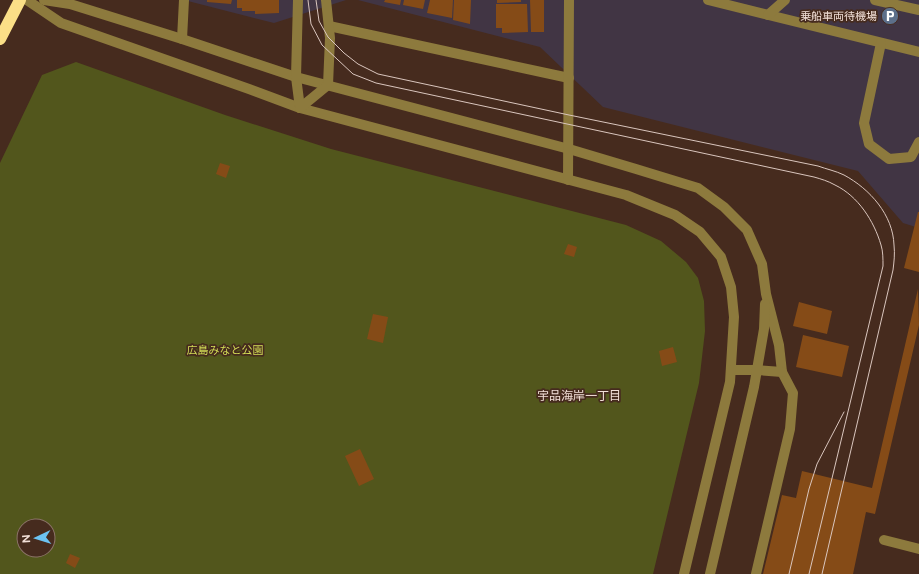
<svg xmlns="http://www.w3.org/2000/svg" width="919" height="574" font-family="Figtree,'Noto Sans JP',sans-serif">
<rect width="100%" height="100%" fill="#462b1e"/>
<!-- commercial -->
<g fill="#413544">
<path d="M 184,0 L 346,0 L 274,23 Z"/>
<path d="M 358,0 L 919,0 L 919,228 L 903,223 L 858,171 L 603,107 L 540,47 Z"/>
</g>
<!-- green -->
<path fill="#52561c" fill-rule="evenodd" d="M 76,62 L 225,115 L 331,149 L 626,225 L 661,241 L 686,262 L 698,278 L 704,301 L 705,331 L 699,383 L 653,574 L 0,574 L 0,163 L 42,75 ZM 24,526 L 48,526 L 48,550 L 24,550 Z"/>
<!-- building -->
<g fill="#854b17">
<path d="M 207,0 L 232,0 L 231,4 L 207,2 Z"/>
<path d="M 237,0 L 279,0 L 279,13 L 255,14 L 255,11 L 242,11 L 242,8 L 237,8 Z"/>
<path d="M 385,0 L 401,0 L 400,5 L 384,2 Z"/>
<path d="M 404,0 L 425,0 L 423,9 L 403,5 Z"/>
<path d="M 430,0 L 453,0 L 452,18 L 427,13 Z"/>
<path d="M 454,0 L 471,0 L 470,24 L 453,20 Z"/>
<path d="M 497,0 L 521,0 L 521,2 L 497,3 Z"/>
<path d="M 530,0 L 544,0 L 544,32 L 531,32 Z"/>
<path d="M 496,4 L 527,4 L 528,32 L 502,33 L 502,28 L 496,28 Z"/>
<path d="M 220,163 L 230,166 L 226,178 L 216,174 Z"/>
<path d="M 918,212 L 919,212 L 919,272 L 904,268 Z"/>
<path d="M 568,244 L 577,247 L 574,257 L 564,254 Z"/>
<path d="M 918,289 L 919,325 L 875,514 L 866,512 L 853,574 L 763,574 L 782,495 L 796,498 L 802,471 L 872,488 Z"/>
<path d="M 799,302 L 832,311 L 827,334 L 793,326 Z"/>
<path d="M 373,314 L 388,317 L 383,343 L 367,339 Z"/>
<path d="M 803,335 L 849,346 L 842,377 L 796,367 Z"/>
<path d="M 673,347 L 677,362 L 662,366 L 659,351 Z"/>
<path d="M 360,449 L 374,479 L 359,486 L 345,456 Z"/>
<path d="M 70,554 L 80,558 L 75,568 L 66,563 Z"/>
</g>
<g fill="none" stroke-linecap="round" stroke-linejoin="round">
<!-- minor -->
<g stroke="#8d7a3d" stroke-width="10">
<path d="M 27,0 L 61,23 L 249,89 L 300,108 L 626,195 L 675,215 L 700,232 L 721,257 L 731,287 L 734,317 L 730,382 L 684,574"/>
<path d="M 44,0 L 70,4 L 182,39 L 296,77 L 569,149 L 636,169 L 698,188 L 724,207 L 747,230 L 762,264 L 766,294 L 779,345 L 782,372 L 793,393 L 790,429 L 756,574"/>
<path d="M 298,0 L 296,77 L 300,108"/>
<path d="M 708,0 L 919,52"/>
<path d="M 875,0 L 919,10"/>
<path d="M 768,15 L 785,0"/>
<path d="M 329,26 L 569,78"/>
<path d="M 182,39 L 184,0"/>
<path d="M 881,43 L 864,123 L 869,144 L 889,159 L 911,157 L 919,142"/>
<path d="M 300,108 L 328,85 L 330,38 L 326,0"/>
<path d="M 568,180 L 569,0"/>
<path d="M 731,370 L 757,370 L 782,372"/>
<path d="M 884,540 L 919,549"/>
<path d="M 710,574 L 754,387 L 764,329 L 765,304"/>
</g>
<!-- highway -->
<path stroke="#fbdf87" stroke-width="12" d="M 0,39 L 20,0"/>
<!-- tram -->
<g stroke="#dac6be" stroke-width="1">
<path d="M 308,0 L 311,24 L 322,45 L 353,74 L 376,83 L 814,177 C 821,179 828,181 835,185 C 858,196 874,221 881,245 C 883,251 883,259 883,266 L 809,574"/>
<path d="M 316,0 L 319,21 L 328,37 L 344,53 L 358,64 L 378,74 L 569,115 L 818,166 C 826,169 836,171 844,175 C 870,189 893,215 894,245 C 895,254 894,262 893,270 L 822,574"/>
<path d="M 789,574 L 809,489 L 817,464 L 844,412"/>
</g>
</g>
<!-- icons -->
<defs>
<symbol id="parking-disc" viewBox="-11 -11 22 22"><circle r="9.5" fill="#5c6f8a" stroke="#462b1e"/><path d="M-3.5-5.5H1a3.5 3.5 0 0 1 0 7H-1V5.5H-3.5ZM-1-3.4V-.6H.8a1.4 1.4 0 0 0 0-2.8Z" fill="#fff"/></symbol>
</defs>
<g fill-rule="evenodd">
<use href="#parking-disc" x="880" y="6" width="20" height="20"/>
</g>
<g text-anchor="middle" stroke-width="3.5" stroke-linejoin="round" paint-order="stroke">
<!-- poi labels -->
<g font-size="11" fill="#f2e0d8" stroke="#462b1e" text-anchor="end">
<text x="877" y="20">乗船車両待機場</text>
</g>
<!-- park labels -->
<g font-size="11" fill="#d3dd56" stroke="#462b1e">
<text x="225" y="354">広島みなと公園</text>
</g>
<!-- neighbourhood labels -->
<g font-size="12" fill="#f2e0d8" stroke="#462b1e">
<text x="579" y="400">宇品海岸一丁目</text>
</g>
</g>
<!-- north arrow -->
<g transform="translate(36 538) rotate(266)"><circle r="19" fill="#462b1e" stroke="#8b7368"/>
<path d="M0-3L7 15L0 10L-7 15Z" fill="#6cc3f2"/>
<text y="-6" font-size="11" font-weight="bold" text-anchor="middle" fill="#f2e0d8">N</text>
</g>
</svg>
